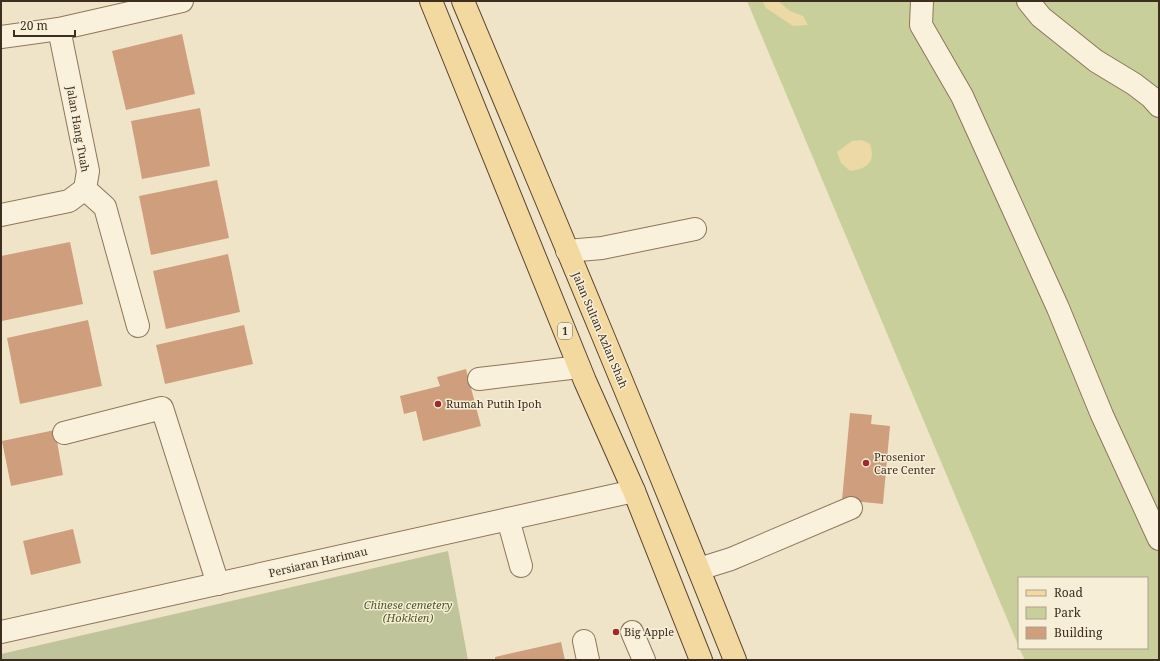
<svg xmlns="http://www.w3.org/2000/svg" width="1160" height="661" font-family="'Noto Serif',serif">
<rect width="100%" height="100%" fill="#f0e4c8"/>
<!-- green -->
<path fill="#c9cf9b" d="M 747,1 L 1159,1 L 1159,660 L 1025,660 L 1019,648 L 1147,648 L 1147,578 L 1019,578 L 1019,647 Z"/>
<!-- sand -->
<g fill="#ecd9a5">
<path d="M 762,1 L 778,1 L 790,11 L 803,16 L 808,25 L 793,26 L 766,8 Z"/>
<path d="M 862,140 L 870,144 C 876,162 867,169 850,171 L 841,163 L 837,152 L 852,141 Z"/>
</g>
<!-- cemetery -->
<path fill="#bfc49a" d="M 448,551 L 468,660 L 1,660 L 1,654 Z"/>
<!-- building -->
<g fill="#cf9f7d">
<path d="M 182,34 L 195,94 L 126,110 L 112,51 Z"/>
<path d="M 200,108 L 210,166 L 142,179 L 131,121 Z"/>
<path d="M 217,180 L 229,238 L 151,255 L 139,196 Z"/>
<path d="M 70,242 L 83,304 L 2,321 L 1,256 Z"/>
<path d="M 228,254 L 240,312 L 166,329 L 153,271 Z"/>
<path d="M 88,320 L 102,386 L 20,404 L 7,338 Z"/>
<path d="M 244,325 L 253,364 L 165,384 L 156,345 Z"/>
<path d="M 466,369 L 481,426 L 423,441 L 416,411 L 404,414 L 400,396 L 440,386 L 437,377 Z"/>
<path d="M 850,413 L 872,415 L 871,424 L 890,426 L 883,504 L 842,500 Z"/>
<path d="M 55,430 L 63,475 L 11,486 L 2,441 Z"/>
<path d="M 73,529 L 81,563 L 31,575 L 23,541 Z"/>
<path d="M 561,642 L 565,660 L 495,660 L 495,657 Z"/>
</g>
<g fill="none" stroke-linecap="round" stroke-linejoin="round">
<defs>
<g id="minor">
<path d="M 922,1 L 921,25 L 962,96 L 1058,308 L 1102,415 L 1159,539"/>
<path d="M 1028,1 L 1041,17 L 1096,61 L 1134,84 L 1151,97 L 1159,106"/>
<path d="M 1,37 L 59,29 L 182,1"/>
<path d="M 85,189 L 105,207 L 138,326"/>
<path d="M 1,215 L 69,201 L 85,189 L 88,171 L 59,29"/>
<path d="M 567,251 L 602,248 L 695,229"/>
<path d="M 479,379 L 579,367"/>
<path d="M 64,433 L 162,408 L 218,584"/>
<path d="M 508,519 L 521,566"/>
<path d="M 699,569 L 731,559 L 851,508"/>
<path d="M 1,632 L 634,491"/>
<path d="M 632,632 L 644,660"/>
<path d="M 584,641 L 588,660"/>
</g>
<g id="major">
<path d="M 431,1 L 585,381 L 634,491 L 701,660"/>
<path d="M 463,1 C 555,220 647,439 735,660"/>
</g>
</defs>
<!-- minor casing -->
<use href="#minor" stroke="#8d765c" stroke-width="24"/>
<!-- major casing -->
<use href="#major" stroke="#5b4430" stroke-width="24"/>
<!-- minor -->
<use href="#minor" stroke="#faf1dc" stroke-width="22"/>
<!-- major -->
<use href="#major" stroke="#f3d9a0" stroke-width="22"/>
</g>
<!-- markers -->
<g fill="#9e2a2b" stroke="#f7eed8" stroke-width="1.5">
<circle cx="438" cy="404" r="4"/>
<circle cx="866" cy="463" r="4"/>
<circle cx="616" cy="632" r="4"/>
</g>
<g text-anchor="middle" stroke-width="3" stroke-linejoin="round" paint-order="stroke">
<!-- shield labels -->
<rect fill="#f7eed8" stroke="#756857" stroke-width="1" x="558" y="323" width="14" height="16" rx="3"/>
<g font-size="10" font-weight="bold" fill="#3d2e20">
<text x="565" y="335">1</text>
</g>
<!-- street labels -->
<g font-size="11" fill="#3d2e20" stroke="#f7eed8">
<text transform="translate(78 129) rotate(80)" y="4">Jalan Hang Tuah</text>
<text transform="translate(600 330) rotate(67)" y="4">Jalan Sultan Azlan Shah</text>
<text transform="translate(318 562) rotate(-13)" y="4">Persiaran Harimau</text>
</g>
<!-- poi labels -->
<g font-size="11" fill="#3d2e20" stroke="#f7eed8" text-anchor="start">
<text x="446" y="408">Rumah Putih Ipoh</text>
<text x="874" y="461">Prosenior<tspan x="874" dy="13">Care Center</tspan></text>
<text x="624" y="636">Big Apple</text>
</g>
<!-- park labels -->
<g font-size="11" font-style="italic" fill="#4d5a26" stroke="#f7eed8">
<text x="408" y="609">Chinese cemetery<tspan x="408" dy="13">(Hokkien)</tspan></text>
</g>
</g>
<!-- border -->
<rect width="1160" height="661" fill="none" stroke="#3d2e20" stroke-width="4"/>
<!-- legend -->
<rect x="1018" y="577" width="130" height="72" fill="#f7eed8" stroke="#ada18e"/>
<rect x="1026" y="590" width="20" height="6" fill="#f3d9a0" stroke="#ada18e"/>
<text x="1054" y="597" font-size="12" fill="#3d2e20">Road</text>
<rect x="1026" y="607" width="20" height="12" fill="#c9cf9b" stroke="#ada18e"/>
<text x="1054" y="617" font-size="12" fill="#3d2e20">Park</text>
<rect x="1026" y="627" width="20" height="12" fill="#cf9f7d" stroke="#ada18e"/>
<text x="1054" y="637" font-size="12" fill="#3d2e20">Building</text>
<!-- scale -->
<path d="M14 30v6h61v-6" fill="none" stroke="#3d2e20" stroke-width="2"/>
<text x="20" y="30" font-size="12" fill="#3d2e20" stroke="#f7eed8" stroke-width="3" paint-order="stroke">20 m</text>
</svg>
